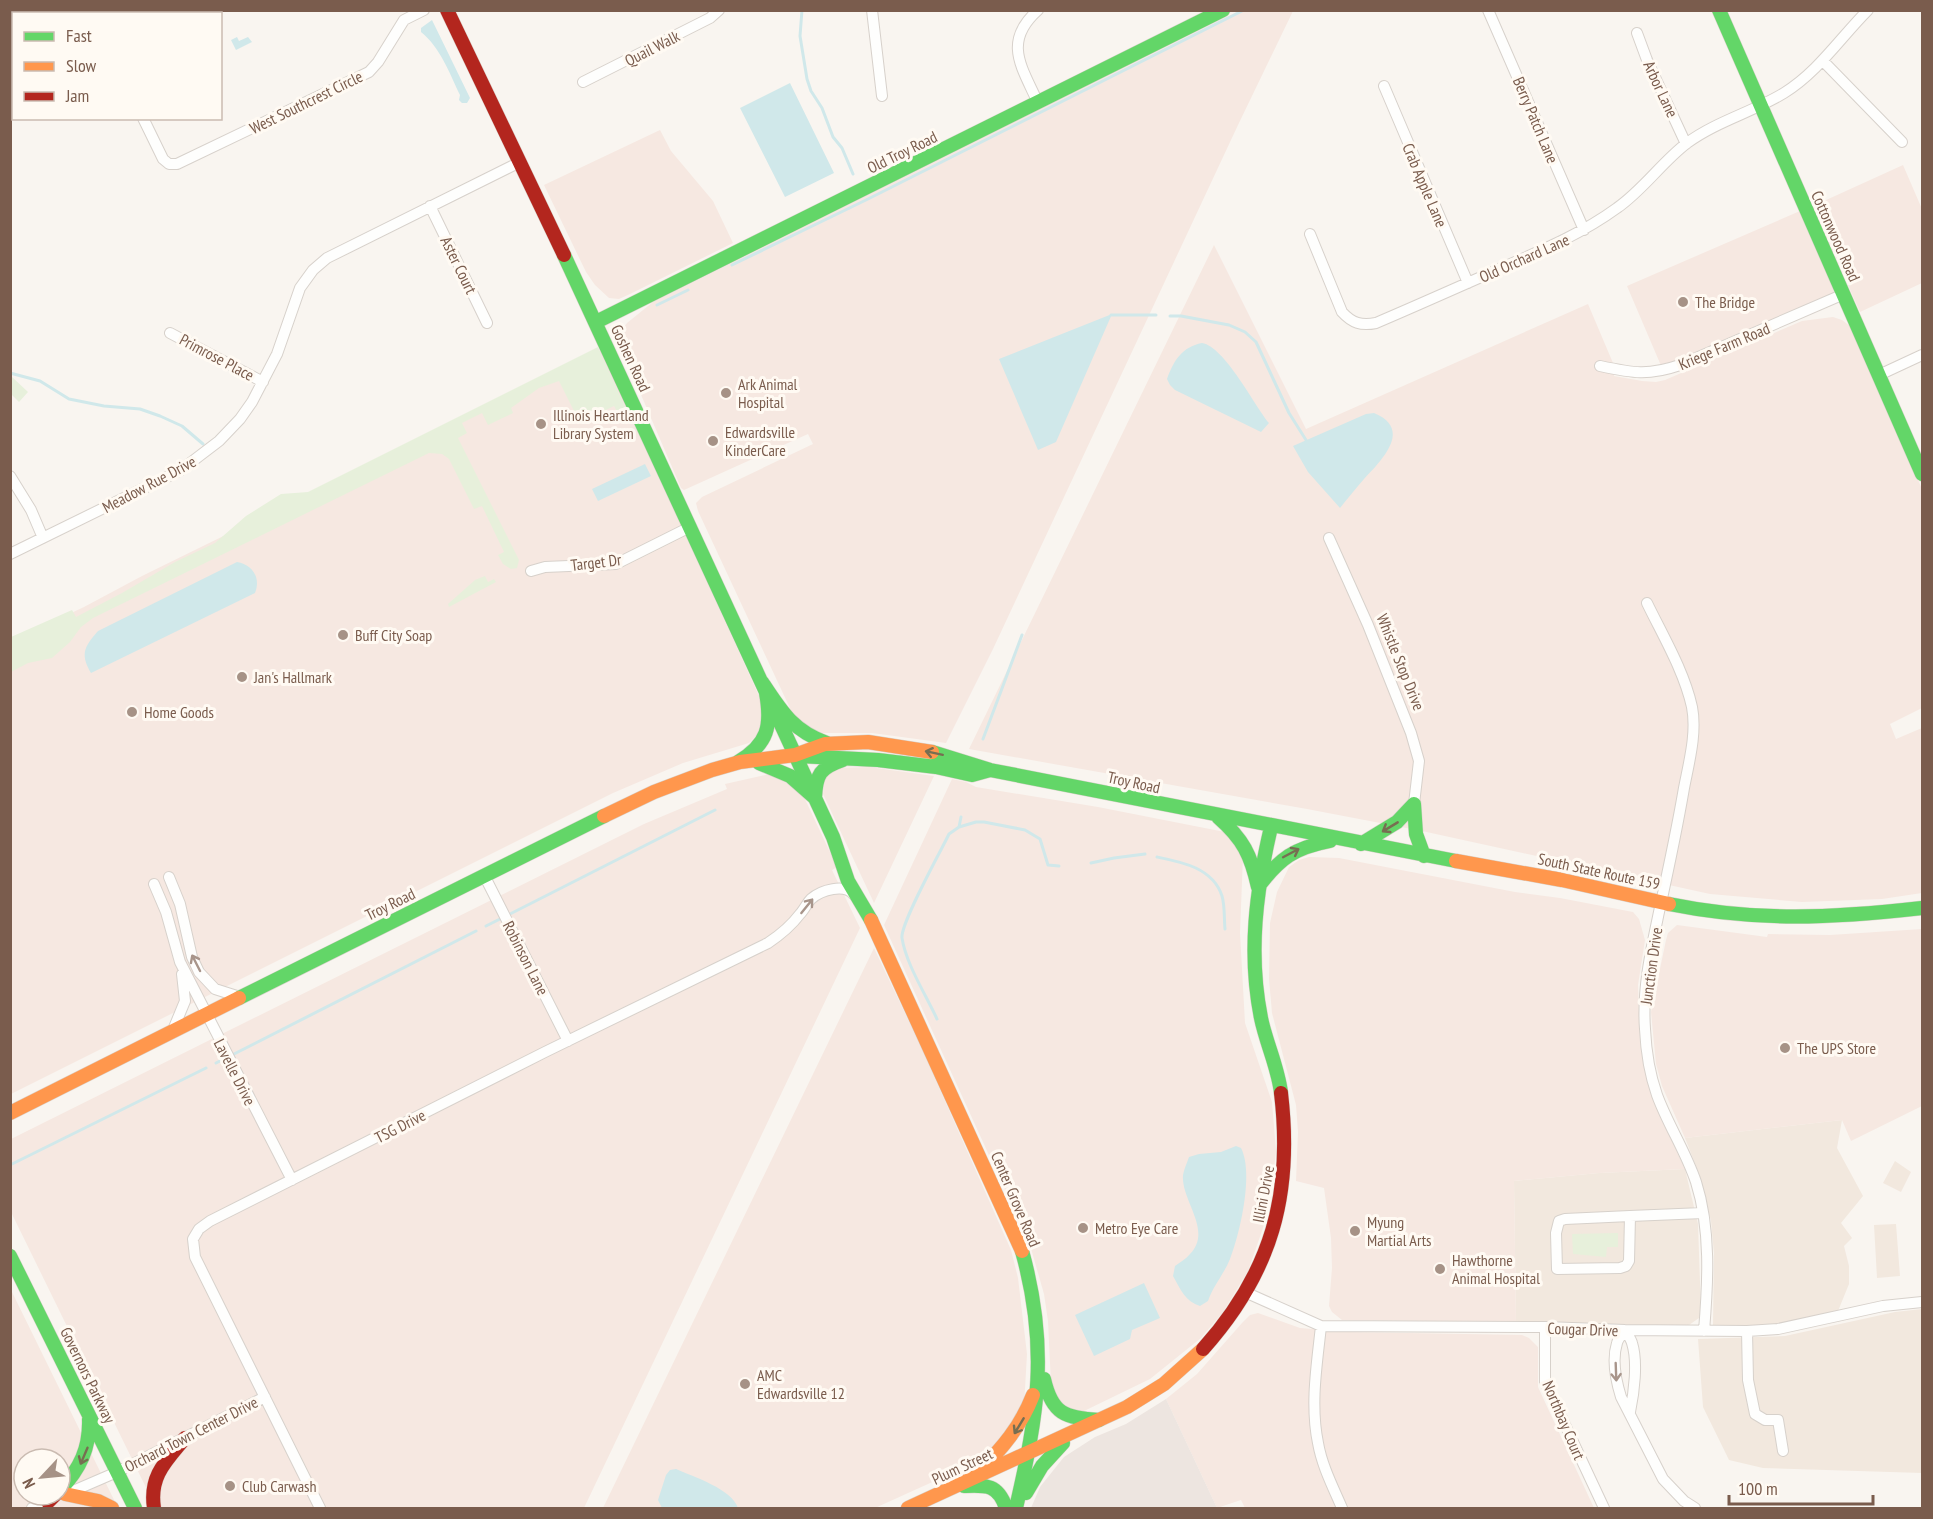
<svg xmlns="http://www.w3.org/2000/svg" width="1933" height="1519" font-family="'PT Sans Narrow',sans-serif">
  <rect width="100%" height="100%" fill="#f9f5f0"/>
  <path fill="#f2e8de" d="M 1842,1120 L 1837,1148 L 1863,1196 L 1841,1223 L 1852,1238 L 1844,1246 L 1849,1266 L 1849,1284 L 1838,1311 L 1801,1321 L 1763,1327 L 1713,1325 L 1714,1253 L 1711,1221 L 1699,1174 L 1685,1138 Z
    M 1895,1161 L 1911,1172 L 1901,1192 L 1883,1183 Z
    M 1685,1169 L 1698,1224 L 1701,1311 L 1699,1318 L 1689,1325 L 1680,1326 L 1516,1322 L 1514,1181 L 1599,1173 Z
    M 1896,1224 L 1900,1276 L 1877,1278 L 1874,1225 Z
    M 1922,1309 L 1922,1473 L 1763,1468 L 1729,1460 L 1703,1407 L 1698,1339 L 1785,1336 L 1895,1312 Z"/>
  <path fill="#f6e8e1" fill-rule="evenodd" d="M 1239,11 L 1293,11 L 1238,125 L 993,649 L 946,743 L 872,733 L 820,733 L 795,719 L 698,511 L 696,503 L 702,497 L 813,444 L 808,434 L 684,490 L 681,488 L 621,348 L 619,341 L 621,331 L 627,323 L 653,302 Z
    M 660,130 L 671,151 L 713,201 L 733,243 L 630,294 L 619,299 L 609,298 L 595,285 L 586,272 L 544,185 Z
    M 1903,165 L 1922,209 L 1922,283 L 1860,312 L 1813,206 Z
    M 1800,211 L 1833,286 L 1834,293 L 1830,296 L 1662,368 L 1627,286 Z
    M 1214,245 L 1306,429 L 1588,304 L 1613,363 L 1614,376 L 1642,381 L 1656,382 L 1665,380 L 1802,321 L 1833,317 L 1842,320 L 1850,326 L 1922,489 L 1922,708 L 1890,724 L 1896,739 L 1922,728 L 1922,893 L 1882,899 L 1802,902 L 1710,894 L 1422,831 L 1307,809 L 969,749 Z
    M 602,350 L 764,707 L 761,731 L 749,743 L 683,763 L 613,793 L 11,1094 L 11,641 L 84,607 L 142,576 Z
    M 869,767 L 934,776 L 874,903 L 823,794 L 825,777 L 835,768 Z
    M 774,773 L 804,797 L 837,867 L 832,870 L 860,928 L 584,1508 L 156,1508 L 11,1212 L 11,1139 L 644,824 L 727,789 L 725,784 Z
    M 952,779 L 966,782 L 976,787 L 1098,807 L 1230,833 L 1243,856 L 1240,933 L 1245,1023 L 1272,1102 L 1276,1151 L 1272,1187 L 1263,1228 L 1248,1271 L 1223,1312 L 1201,1338 L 1150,1379 L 1082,1412 L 1073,1414 L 1058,1402 L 1051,1384 L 1048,1321 L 1044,1294 L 1030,1245 L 884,925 Z
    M 1309,857 L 1339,858 L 1515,892 L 1560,898 L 1633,912 L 1639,919 L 1645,940 L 1638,985 L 1640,1042 L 1644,1066 L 1659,1114 L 1685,1169 L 1599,1173 L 1514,1181 L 1516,1322 L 1342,1320 L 1332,1312 L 1329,1306 L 1332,1268 L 1331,1238 L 1324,1188 L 1296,1181 L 1298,1132 L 1296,1105 L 1272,1013 L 1269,979 L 1270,923 L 1277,892 L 1289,867 L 1299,860 Z
    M 1677,925 L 1767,937 L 1768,934 L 1830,935 L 1922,929 L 1922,1106 L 1851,1141 L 1842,1120 L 1685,1138 L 1662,1086 L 1656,1064 L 1651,1012 L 1666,940 L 1668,933 Z
    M 874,948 L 922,1049 L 1011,1250 L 1018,1278 L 1027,1354 L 1024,1406 L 1019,1420 L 981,1460 L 875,1508 L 603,1508 Z
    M 11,1290 L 118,1508 L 11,1508 ZM 24,1459 L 60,1459 L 60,1495 L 24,1495 Z
    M 1258,1313 L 1300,1328 L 1350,1332 L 1522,1335 L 1529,1338 L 1538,1347 L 1538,1387 L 1594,1508 L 1245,1508 L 1241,1500 L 1217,1508 L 1166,1399 L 1197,1374 L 1242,1323 L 1250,1315 Z"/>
  <path fill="#ede5e0" d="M 1166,1399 L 1217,1508 L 1031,1508 L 1040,1487 L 1064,1457 L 1095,1437 L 1126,1424 Z"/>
  <path fill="#e7f0db" d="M 598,347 L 626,409 L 618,413 L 614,406 L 583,421 L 582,418 L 578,419 L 559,381 L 539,388 L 511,408 L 513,413 L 488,425 L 482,413 L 462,423 L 467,433 L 458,438 L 519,560 L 517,568 L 511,569 L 503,564 L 498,555 L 504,552 L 482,506 L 474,509 L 449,459 L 442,454 L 429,453 L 93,618 L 81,627 L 70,642 L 52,658 L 28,663 L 11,672 L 11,637 L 72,610 L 76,617 L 122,593 L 175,562 L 215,543 L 246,516 L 281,494 L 308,492 Z
    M 11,376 L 28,392 L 19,402 L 11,394 Z
    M 485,576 L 488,582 L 494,579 L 496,582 L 449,607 L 448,604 L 475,580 Z
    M 1618,1233 L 1618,1247 L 1607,1247 L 1606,1257 L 1573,1254 L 1572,1234 Z"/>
  <path fill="#d0e8ea" d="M 432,20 L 470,98 L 467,103 L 462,103 L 459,100 L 460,95 C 450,74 440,47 421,32 L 421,28 Z
    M 237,37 L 239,41 L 248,37 L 252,42 L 236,50 L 231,40 Z
    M 790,83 L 834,173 L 785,197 L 740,108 Z
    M 1112,314 L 1056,442 L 1038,450 L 999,359 Z
    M 1202,343 C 1225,347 1254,405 1269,423 L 1261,432 L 1175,390 L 1170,385 L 1167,379 C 1174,360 1182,347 1202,343 Z
    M 1374,413 C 1413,429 1382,460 1364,479 C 1356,488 1348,498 1340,508 L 1308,472 L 1293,446 L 1366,414 Z
    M 645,464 L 651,476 L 598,501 L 592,489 Z
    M 237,562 C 253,565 261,578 255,593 L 91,673 C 80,654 84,647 98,631 Z
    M 1236,1146 L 1241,1148 C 1254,1173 1240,1233 1230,1259 C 1224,1274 1213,1286 1208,1301 L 1200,1306 C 1186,1302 1180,1289 1173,1276 L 1175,1266 C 1180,1262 1186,1259 1190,1254 C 1213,1230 1181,1201 1183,1175 C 1184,1169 1187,1163 1189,1157 L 1199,1154 L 1221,1152 Z
    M 1144,1283 L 1160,1318 L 1132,1330 L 1130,1339 L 1094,1356 L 1075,1315 Z
    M 676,1469 C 694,1477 732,1489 738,1508 L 662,1508 L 658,1500 L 666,1475 L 670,1470 Z"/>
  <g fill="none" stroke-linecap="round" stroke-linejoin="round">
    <path stroke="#d0e8ea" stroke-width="3" d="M 802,10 L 800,36 L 807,79 L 811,91 L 822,108 L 833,137 L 842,148 L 853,174
      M 732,265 L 868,199 L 1244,10
      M 657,305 L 688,290
      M 1111,315 L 1156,315
      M 1170,316 L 1181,316 L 1229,325 L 1245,332 L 1256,342 L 1289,413 L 1306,440
      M 10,373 L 40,381 L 69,399 L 104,406 L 140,409 L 160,416 L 182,426 L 203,444
      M 983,739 L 1022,635
      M 959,827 L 976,822 L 984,822 L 1025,830 L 1040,839 L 1048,865 L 1059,866
      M 1157,857 C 1182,862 1213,868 1222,896 C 1225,906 1224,919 1225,929
      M 1091,863 L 1114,858 L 1145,854
      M 510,914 L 715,810
      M 486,926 L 500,919
      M 937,1019 C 926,995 906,964 902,938 C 900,924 941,851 949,834 L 959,827 L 961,817
      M 234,1054 L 476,931
      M 216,1063 L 222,1060
      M 10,1165 L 206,1068"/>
    <g stroke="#d7d1cb" stroke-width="12">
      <path id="street" d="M 872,10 L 882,96
        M 1488,10 L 1584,230
        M 155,14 L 162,10
        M 1637,33 L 1647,60 L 1686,144
        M 1823,61 L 1902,142
        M 583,82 L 710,18 L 719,10
        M 1384,86 L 1468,283
        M 1038,103 C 1022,67 1002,42 1038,10
        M 143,118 L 163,159 L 169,164 L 177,164 L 369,72 L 378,62 L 404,20 L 424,10
        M 430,206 L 487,323
        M 1310,234 L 1342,312 C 1352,323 1361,326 1376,323 C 1416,306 1456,288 1497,270 C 1538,252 1580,235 1617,208 C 1643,190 1662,162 1687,143 C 1717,121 1753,112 1784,93 C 1818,72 1840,38 1868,10
        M 170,333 L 263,382
        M 1600,366 C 1633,373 1648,376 1680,365 L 1844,294
        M 1879,375 L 1922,355
        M 10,476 L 31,510 L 43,538
        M 1329,538 L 1368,625 L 1411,733 L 1419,761 L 1414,804
        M 10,554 L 181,470 L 219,441 L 240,419 L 252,402 L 277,354 L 300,288 L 313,270 L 327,258 L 520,162
        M 531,571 L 545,567 L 616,564 L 690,527
        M 1647,603 C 1663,636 1684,671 1692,707 C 1697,733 1689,762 1684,788 C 1677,829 1668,871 1659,912 C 1651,950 1642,989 1645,1029 C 1646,1051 1650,1075 1657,1095 C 1668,1125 1686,1152 1696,1182 C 1711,1229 1708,1283 1704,1331
        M 484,875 L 568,1041
        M 169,877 L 180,904 L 192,957 L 199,972 L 215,989 L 240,997
        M 154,884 L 166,912 L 180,962 L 292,1180
        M 173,1030 L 185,1001 L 182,974
        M 1630,1216 L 1629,1261 L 1626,1266 L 1620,1268 L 1557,1269 L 1556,1233 L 1559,1221 L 1565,1219 Z
        M 1630,1216 L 1703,1213
        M 1247,1293 L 1321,1326 L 1545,1327 L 1625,1330 L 1747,1331 L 1778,1329 L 1883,1306 L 1922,1302
        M 1321,1326 C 1317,1364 1310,1404 1318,1443 C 1322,1466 1333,1487 1342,1508
        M 1545,1327 L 1545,1382 L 1604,1508
        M 1747,1331 L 1748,1380 L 1755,1414 L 1765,1420 L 1778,1420 L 1783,1451
        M 1630,1412 C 1634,1393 1638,1362 1632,1343 C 1631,1339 1627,1334 1625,1330 C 1622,1334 1618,1339 1617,1343 C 1612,1359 1616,1381 1621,1397 L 1663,1479 L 1684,1501 L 1695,1508
        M 66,1494 L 117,1472 L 265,1397
        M 32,1508 L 51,1500
        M 320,1508 L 195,1257 L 193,1239 L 199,1229 L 210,1221 L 545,1052 L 768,943 C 780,935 791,926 800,914 C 804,910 807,903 811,899 C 821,890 845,883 854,895"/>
    </g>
    <g stroke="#d9d2cb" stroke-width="15">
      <path id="fast" d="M 1719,10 L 1922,474
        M 564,255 L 833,837 L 848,881 L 871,920
        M 596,322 L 1223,10
        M 762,682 C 781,711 793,731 827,743
        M 932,752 L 990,770 L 1456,861
        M 798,756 L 878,760 L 936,767 L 972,775 L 990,770
        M 738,762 C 768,744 772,726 766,693
        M 759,763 L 790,776 L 815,798
        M 815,798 C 816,774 820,768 843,760
        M 1414,804 L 1416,834 L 1424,856
        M 1218,817 C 1243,839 1251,855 1258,887
        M 1271,827 C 1256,891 1248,953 1261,1018 C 1266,1043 1278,1067 1281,1093
        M 1361,844 L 1397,822 L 1414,804
        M 1258,887 C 1280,858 1294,848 1330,841
        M 1669,904 C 1757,922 1833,918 1922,908
        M 239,998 L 604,816
        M 10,1256 L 135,1508
        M 1044,1379 C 1052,1414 1065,1418 1099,1420
        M 964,1486 C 986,1485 998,1484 1006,1508
        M 60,1490 C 80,1469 90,1448 89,1419
        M 1026,1493 L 1042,1466 L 1063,1443
        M 1016,1508 C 1038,1413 1049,1348 1022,1251"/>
    </g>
    <g stroke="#d9d2cb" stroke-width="15">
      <path id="slow" d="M 604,816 L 654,792 L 712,770 L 740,762 L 795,755 L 825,744 L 868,742 L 932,752
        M 1456,861 L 1562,880 L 1669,904
        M 871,920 L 1022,1251
        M 10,1113 L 239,998
        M 978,1472 C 1002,1449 1021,1426 1033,1395
        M 65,1494 L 98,1501 L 112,1508
        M 908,1508 L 1127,1407 L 1164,1384 L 1203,1349"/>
    </g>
    <g stroke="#d9d2cb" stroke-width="15">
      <path id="jam" d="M 447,10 L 564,255
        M 1203,1349 C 1272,1272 1293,1194 1281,1093
        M 48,1502 L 55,1495
        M 154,1508 C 149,1476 166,1461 185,1438"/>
    </g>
    <use href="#street" stroke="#fefefd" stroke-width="10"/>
    <use href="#fast" stroke="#63d668" stroke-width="14"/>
    <use href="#slow" stroke="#ff974d" stroke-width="14"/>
    <use href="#jam" stroke="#b3261e" stroke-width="14"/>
  </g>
  <defs><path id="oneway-shaft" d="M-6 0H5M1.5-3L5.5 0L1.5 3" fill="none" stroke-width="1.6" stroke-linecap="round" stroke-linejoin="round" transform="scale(1.5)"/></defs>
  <g stroke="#776e51">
    <use href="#oneway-shaft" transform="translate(934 753) rotate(-168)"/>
    <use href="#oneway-shaft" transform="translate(1390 827) rotate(149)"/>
    <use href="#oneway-shaft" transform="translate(1291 853) rotate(-28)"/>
    <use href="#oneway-shaft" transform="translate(1019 1426) rotate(121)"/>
    <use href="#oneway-shaft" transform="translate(84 1456) rotate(113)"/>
  </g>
  <g stroke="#a8958b">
    <use href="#oneway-shaft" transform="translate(807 906) rotate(-51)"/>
    <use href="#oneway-shaft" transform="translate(196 963) rotate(-117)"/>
    <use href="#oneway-shaft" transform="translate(1616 1372) rotate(88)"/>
  </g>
  <g fill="#a69286" stroke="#fffaf3" stroke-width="2">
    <circle cx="1683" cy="302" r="6"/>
    <circle cx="726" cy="393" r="6"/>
    <circle cx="541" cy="424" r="6"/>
    <circle cx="713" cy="441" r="6"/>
    <circle cx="343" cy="635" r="6"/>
    <circle cx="242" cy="677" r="6"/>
    <circle cx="132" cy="712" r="6"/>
    <circle cx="1785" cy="1048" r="6"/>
    <circle cx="1083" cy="1228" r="6"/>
    <circle cx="1355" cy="1231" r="6"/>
    <circle cx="1440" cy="1269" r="6"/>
    <circle cx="745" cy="1384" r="6"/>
    <circle cx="230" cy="1486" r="6"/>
  </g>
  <g text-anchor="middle" stroke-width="6" stroke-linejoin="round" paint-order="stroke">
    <g font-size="16" fill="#7a5c4d" stroke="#fffaf3">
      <text transform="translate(652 48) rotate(-27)" y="6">Quail Walk</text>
      <text transform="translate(1661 89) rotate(65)" y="6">Arbor Lane</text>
      <text transform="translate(306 102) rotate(-26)" y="6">West Southcrest Circle</text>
      <text transform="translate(1536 120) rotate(67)" y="6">Berry Patch Lane</text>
      <text transform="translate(902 152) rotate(-26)" y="6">Old Troy Road</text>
      <text transform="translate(1425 185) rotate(67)" y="6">Crab Apple Lane</text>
      <text transform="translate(1836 236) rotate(66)" y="6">Cottonwood Road</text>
      <text transform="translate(1524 258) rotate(-24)" y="6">Old Orchard Lane</text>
      <text transform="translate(459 265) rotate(64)" y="6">Aster Court</text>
      <text transform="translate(1724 346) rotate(-23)" y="6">Kriege Farm Road</text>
      <text transform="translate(217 357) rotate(28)" y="6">Primrose Place</text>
      <text transform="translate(631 358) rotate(65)" y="6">Goshen Road</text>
      <text transform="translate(149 484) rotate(-28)" y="6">Meadow Rue Drive</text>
      <text transform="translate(596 562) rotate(-7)" y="6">Target Dr</text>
      <text transform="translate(1401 662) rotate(68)" y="6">Whistle Stop Drive</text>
      <text transform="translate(1134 782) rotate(12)" y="6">Troy Road</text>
      <text transform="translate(1599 871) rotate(12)" y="6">South State Route 159</text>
      <text transform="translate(390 904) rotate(-26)" y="6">Troy Road</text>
      <text transform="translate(526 958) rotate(63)" y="6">Robinson Lane</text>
      <text transform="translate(1651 966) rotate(-82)" y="6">Junction Drive</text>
      <text transform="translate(235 1072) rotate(63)" y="6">Lavelle Drive</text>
      <text transform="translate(400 1126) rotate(-27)" y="6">TSG Drive</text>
      <text transform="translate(1263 1194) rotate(-79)" y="6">Illini Drive</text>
      <text transform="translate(1016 1199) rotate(67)" y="6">Center Grove Road</text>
      <text transform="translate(1583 1329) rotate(2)" y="6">Cougar Drive</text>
      <text transform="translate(88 1375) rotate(64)" y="6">Governors Parkway</text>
      <text transform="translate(1564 1420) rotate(67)" y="6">Northbay Court</text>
      <text transform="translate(191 1434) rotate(-27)" y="6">Orchard Town Center Drive</text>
      <text transform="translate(962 1466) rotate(-25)" y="6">Plum Street</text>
    </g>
    <g font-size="16" fill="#7a5c4d" stroke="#fffaf3" text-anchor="start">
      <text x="1695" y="308">The Bridge</text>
      <text x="738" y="390">Ark Animal<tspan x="738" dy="18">Hospital</tspan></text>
      <text x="553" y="421">Illinois Heartland<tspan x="553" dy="18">Library System</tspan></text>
      <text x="725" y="438">Edwardsville<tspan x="725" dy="18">KinderCare</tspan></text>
      <text x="355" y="641">Buff City Soap</text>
      <text x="254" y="683">Jan's Hallmark</text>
      <text x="144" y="718">Home Goods</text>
      <text x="1797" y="1054">The UPS Store</text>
      <text x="1367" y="1228">Myung<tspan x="1367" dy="18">Martial Arts</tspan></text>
      <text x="1095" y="1234">Metro Eye Care</text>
      <text x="1452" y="1266">Hawthorne<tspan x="1452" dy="18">Animal Hospital</tspan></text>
      <text x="757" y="1381">AMC<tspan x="757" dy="18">Edwardsville 12</tspan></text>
      <text x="242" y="1492">Club Carwash</text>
    </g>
  </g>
  <rect width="1933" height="1519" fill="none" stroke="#7a5c4d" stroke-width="24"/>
  <rect x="12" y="12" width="210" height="108" fill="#fffaf3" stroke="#cabbb1" stroke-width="1.5"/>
  <rect x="24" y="32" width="30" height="9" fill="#63d668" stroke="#cabbb1" stroke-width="1.5"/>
  <text x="66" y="42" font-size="18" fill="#7a5c4d">Fast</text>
  <rect x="24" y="62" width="30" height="9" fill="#ff974d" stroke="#cabbb1" stroke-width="1.5"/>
  <text x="66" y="72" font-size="18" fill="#7a5c4d">Slow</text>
  <rect x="24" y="92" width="30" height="9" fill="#b3261e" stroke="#cabbb1" stroke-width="1.5"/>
  <text x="66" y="102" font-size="18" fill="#7a5c4d">Jam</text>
  <g transform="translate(42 1477) rotate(244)"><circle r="28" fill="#fffaf3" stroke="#cabbb1" stroke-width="1.5"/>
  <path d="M0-4.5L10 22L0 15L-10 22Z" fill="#a69286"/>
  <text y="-9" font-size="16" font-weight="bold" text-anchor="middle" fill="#7a5c4d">N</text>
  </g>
  <path d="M1729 1495v9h144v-9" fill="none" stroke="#7a5c4d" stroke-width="3"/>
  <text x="1738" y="1495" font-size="18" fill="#7a5c4d" stroke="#fffaf3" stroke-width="4.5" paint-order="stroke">100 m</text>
</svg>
